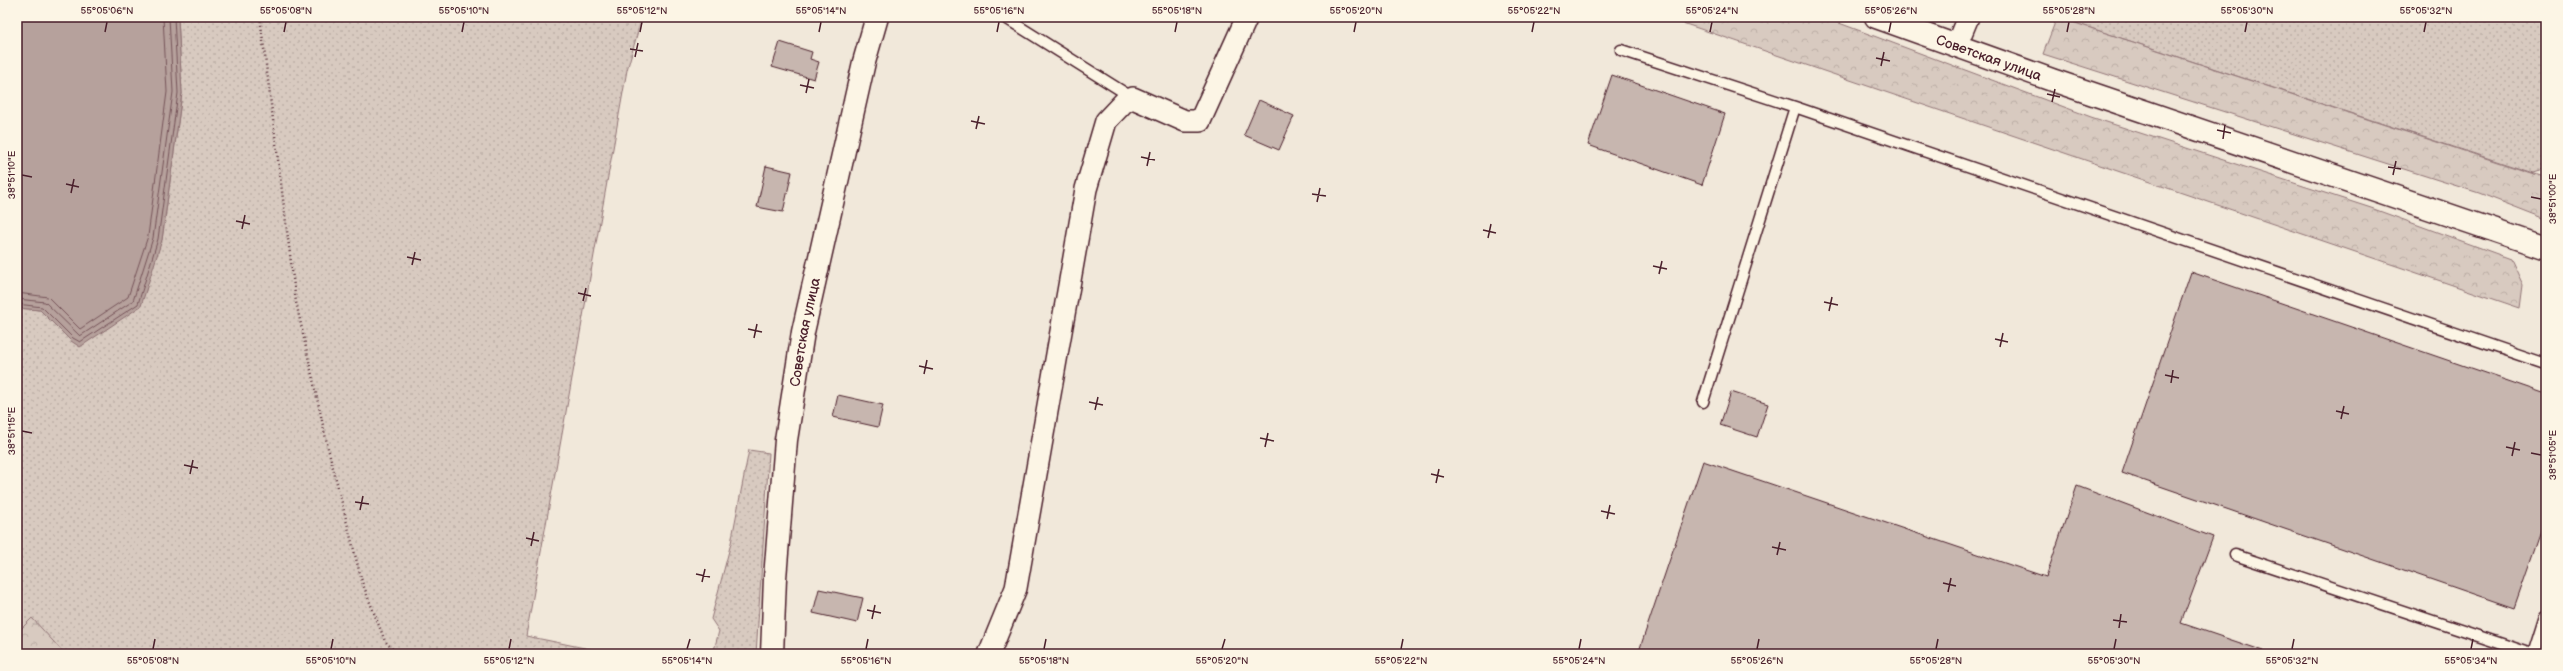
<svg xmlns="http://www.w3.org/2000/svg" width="2563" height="671" font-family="'Balsamiq Sans',sans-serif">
  <defs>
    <pattern id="grass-dots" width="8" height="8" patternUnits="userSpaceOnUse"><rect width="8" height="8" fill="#d8cac0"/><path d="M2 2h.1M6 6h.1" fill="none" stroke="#bbada5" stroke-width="1.8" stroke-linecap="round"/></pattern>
    <pattern id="forest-crowns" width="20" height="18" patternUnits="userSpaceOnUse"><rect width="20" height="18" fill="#d8cac0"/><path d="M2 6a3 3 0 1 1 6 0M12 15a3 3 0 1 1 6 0" fill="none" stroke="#bbada5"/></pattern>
  </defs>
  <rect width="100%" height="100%" fill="#f1e8da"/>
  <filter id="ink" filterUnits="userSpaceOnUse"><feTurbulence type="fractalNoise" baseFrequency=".025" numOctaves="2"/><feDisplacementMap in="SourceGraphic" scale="8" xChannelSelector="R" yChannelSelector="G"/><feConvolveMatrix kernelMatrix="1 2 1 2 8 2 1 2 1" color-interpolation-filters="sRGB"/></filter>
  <g filter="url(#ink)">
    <path fill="url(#grass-dots)" stroke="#917476" d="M 178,17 L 642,17 L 627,70 L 526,636 L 614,654 L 63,654 L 32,618 L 17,633 L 17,308 L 40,310 L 71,341 L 162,240 L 182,93 Z
      M 2057,17 L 2546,17 L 2546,169 L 2533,173 Z
      M 749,450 L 769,453 L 756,654 L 713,654 L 719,631 L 711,619 L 731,543 Z"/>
    <path fill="url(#forest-crowns)" stroke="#917476" d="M 1665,17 L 1823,17 L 2091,117 L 2371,208 L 2511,259 L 2523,285 L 2520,308 Z
      M 2057,17 L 2546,178 L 2546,219 L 2479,193 L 2043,54 Z
      M 32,618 L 63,652 L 63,654 L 17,654 L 17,633 Z"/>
    <path fill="#b6a19c" stroke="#8b6d6f" d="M 17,17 L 178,17 L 182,93 L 162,240 L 141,306 L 80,347 L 71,341 L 40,310 L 17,308 Z"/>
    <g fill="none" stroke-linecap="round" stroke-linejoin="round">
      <path stroke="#755358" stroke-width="1" d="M 17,293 L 48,297 L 80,329 L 128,297 L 148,236 L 167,92 L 163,17
        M 17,299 L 45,302 L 80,336 L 133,301 L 153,238 L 173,92 L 169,17
        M 17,304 L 42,307 L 73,338 L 80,342 L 138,304 L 158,239 L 178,93 L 174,17"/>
    </g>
    <path fill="#c7b6af" stroke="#4a1f2b" d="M 780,42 L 812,52 L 810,59 L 819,62 L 814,79 L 772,67 Z
      M 1612,75 L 1725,114 L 1702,185 L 1588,145 Z
      M 1259,100 L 1294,116 L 1279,150 L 1244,135 Z
      M 766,166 L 792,172 L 783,212 L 757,207 Z
      M 2191,272 L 2546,394 L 2546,516 L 2514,608 L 2122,473 Z
      M 1731,392 L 1768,404 L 1757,437 L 1720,425 Z
      M 838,395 L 883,405 L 878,427 L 833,417 Z
      M 1703,461 L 2046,577 L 2077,486 L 2213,537 L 2181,623 L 2264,651 L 2263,654 L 1638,654 Z
      M 819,589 L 863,598 L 857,623 L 813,613 Z"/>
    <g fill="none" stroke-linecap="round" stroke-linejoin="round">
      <g stroke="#4a1f2b" stroke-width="13">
        <path id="service" d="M 1004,17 L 1133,98
          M 1621,50 L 1795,107 L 2546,364
          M 1703,402 L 1795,107
          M 2235,555 L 2532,654
          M 2534,654 L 2546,616"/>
      </g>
      <g stroke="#4a1f2b" stroke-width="24">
        <path id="minor" d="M 1956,46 L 1968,17
          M 989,654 L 1016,588 L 1086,189 L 1106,121 L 1124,102 L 1133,98 L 1185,121 L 1200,121 L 1247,17"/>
      </g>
      <g stroke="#4a1f2b" stroke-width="25">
        <g id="tertiary">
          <path id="s1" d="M 1876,17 L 2052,80 L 2546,248"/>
          <path id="s2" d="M 772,654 L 775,578 L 786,440 L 803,332 L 864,62 L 877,17"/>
        </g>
      </g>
      <path stroke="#4a1f2b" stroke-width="2.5" stroke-dasharray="1 3" stroke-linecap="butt" d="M 260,17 L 296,302 L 328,448 L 362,582 L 385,641 L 397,654"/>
      <use href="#service" stroke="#fcf5e5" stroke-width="10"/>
      <use href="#minor" stroke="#fcf5e5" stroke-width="21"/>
      <use href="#tertiary" stroke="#fcf5e5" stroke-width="22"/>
    </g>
  </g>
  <path fill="none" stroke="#4a1f2b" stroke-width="1.5" d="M 105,32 L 107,22M 284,32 L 286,22M 462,32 L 464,22M 640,32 L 642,22M 819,32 L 821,22M 997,32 L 999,22M 1175,32 L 1177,22M 1354,32 L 1356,22M 1532,32 L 1534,22M 1710,32 L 1712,22M 1889,32 L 1891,22M 2067,32 L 2069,22M 2245,32 L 2247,22M 2424,32 L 2426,22M 630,49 L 643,51M 635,57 L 638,43M 1876,58 L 1890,61M 1881,66 L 1884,52M 800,85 L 814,88M 806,93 L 809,79M 2047,94 L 2060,97M 2052,102 L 2055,89M 971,121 L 985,124M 976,129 L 979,116M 2217,130 L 2231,133M 2223,139 L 2225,125M 1141,157 L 1155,160M 1147,166 L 1150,152M 2388,167 L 2401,169M 22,175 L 32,177M 2393,175 L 2396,161M 66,184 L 79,187M 71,193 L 74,179M 1312,194 L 1326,196M 2531,197 L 2541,199M 1317,202 L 1320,188M 236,221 L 250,224M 242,229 L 245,215M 1483,230 L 1496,233M 1488,238 L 1491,224M 407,257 L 421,260M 412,265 L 415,252M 1653,266 L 1667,269M 1659,274 L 1662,261M 578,293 L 591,296M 583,301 L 586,288M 1824,302 L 1838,305M 1829,311 L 1832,297M 748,329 L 762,332M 754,338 L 757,324M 1995,339 L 2008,342M 2000,347 L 2003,333M 919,366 L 933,369M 924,374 L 927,360M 2165,375 L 2179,378M 2171,383 L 2173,370M 1089,402 L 1103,405M 1095,410 L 1098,397M 2336,411 L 2349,414M 2341,419 L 2344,406M 22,431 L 32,433M 1260,438 L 1274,441M 1265,447 L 1268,433M 2506,447 L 2520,450M 2531,453 L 2541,455M 2512,456 L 2515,442M 184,465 L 198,468M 190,474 L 193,460M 1431,474 L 1444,477M 1436,483 L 1439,469M 355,502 L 369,504M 360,510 L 363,496M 1601,511 L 1615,514M 1607,519 L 1610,505M 526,538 L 539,541M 531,546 L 534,532M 1772,547 L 1786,550M 1777,555 L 1780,542M 696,574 L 710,577M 702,582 L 705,569M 1943,583 L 1956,586M 1948,592 L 1951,578M 867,610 L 881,613M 872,619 L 875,605M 2113,620 L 2127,622M 2119,628 L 2121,614M 153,649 L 155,639M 331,649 L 333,639M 509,649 L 511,639M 687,649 L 690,639M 866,649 L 868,639M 1044,649 L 1046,639M 1222,649 L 1225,639M 1401,649 L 1403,639M 1579,649 L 1581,639M 1757,649 L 1759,639M 1936,649 L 1938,639M 2114,649 L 2116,639M 2292,649 L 2294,639M 2471,649 L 2473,639"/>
  <g text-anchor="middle" stroke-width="3" stroke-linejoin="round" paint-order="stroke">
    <g font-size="14" fill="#4a1f2b" stroke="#fcf5e5">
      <text dy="5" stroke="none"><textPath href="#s1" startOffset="120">Советская улица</textPath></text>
      <text dy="5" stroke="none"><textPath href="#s2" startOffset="324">Советская улица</textPath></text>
    </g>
  </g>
  <rect width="2563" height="671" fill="none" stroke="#fcf5e5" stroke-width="44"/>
  <rect x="22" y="22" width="2519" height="627" fill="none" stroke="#4a1f2b" stroke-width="1.5"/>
  <g font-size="10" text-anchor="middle" fill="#4a1f2b">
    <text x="107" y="14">55°05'06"N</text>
    <text x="286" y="14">55°05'08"N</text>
    <text x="464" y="14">55°05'10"N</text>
    <text x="642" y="14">55°05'12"N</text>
    <text x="821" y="14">55°05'14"N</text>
    <text x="999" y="14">55°05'16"N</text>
    <text x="1177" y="14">55°05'18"N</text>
    <text x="1356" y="14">55°05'20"N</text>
    <text x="1534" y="14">55°05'22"N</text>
    <text x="1712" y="14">55°05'24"N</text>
    <text x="1891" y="14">55°05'26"N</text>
    <text x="2069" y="14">55°05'28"N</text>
    <text x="2247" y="14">55°05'30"N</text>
    <text x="2426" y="14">55°05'32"N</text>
    <text transform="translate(11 175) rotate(-90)" y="4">38°51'10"E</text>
    <text transform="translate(2552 199) rotate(-90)" y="4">38°51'00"E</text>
    <text transform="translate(11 431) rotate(-90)" y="4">38°51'15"E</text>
    <text transform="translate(2552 455) rotate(-90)" y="4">38°51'05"E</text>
    <text x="153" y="664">55°05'08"N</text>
    <text x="331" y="664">55°05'10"N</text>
    <text x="509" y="664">55°05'12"N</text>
    <text x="687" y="664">55°05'14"N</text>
    <text x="866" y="664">55°05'16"N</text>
    <text x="1044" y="664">55°05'18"N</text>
    <text x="1222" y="664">55°05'20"N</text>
    <text x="1401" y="664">55°05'22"N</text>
    <text x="1579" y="664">55°05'24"N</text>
    <text x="1757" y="664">55°05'26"N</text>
    <text x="1936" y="664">55°05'28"N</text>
    <text x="2114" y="664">55°05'30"N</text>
    <text x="2292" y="664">55°05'32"N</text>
    <text x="2471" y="664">55°05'34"N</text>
  </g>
</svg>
